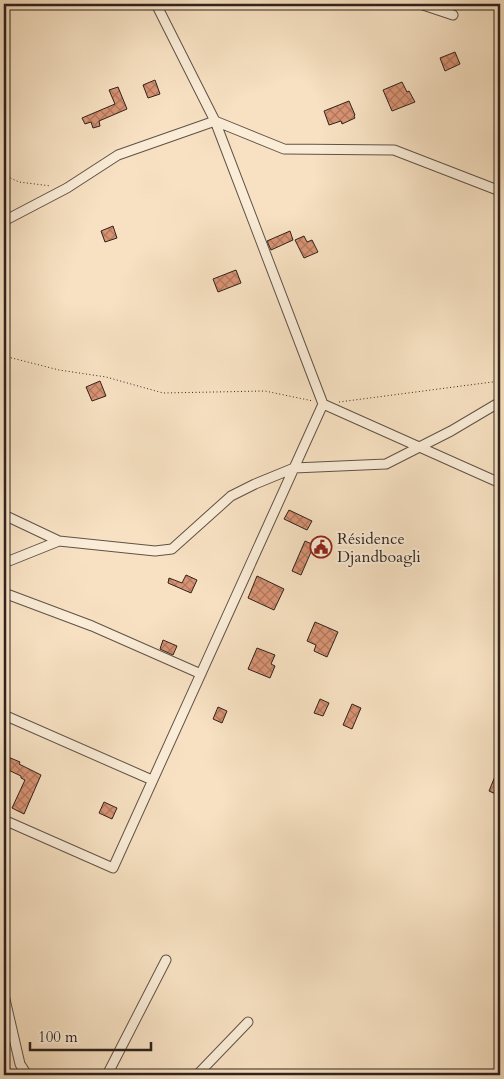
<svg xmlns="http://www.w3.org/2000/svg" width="504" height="1079" font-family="Cardo,serif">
  <defs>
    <pattern id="building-cross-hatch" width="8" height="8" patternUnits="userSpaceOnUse" patternTransform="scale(1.25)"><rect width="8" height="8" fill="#d89373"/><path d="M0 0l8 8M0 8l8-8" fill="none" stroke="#b0785e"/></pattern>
  </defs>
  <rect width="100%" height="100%" fill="#f7e1c2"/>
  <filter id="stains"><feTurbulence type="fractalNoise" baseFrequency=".004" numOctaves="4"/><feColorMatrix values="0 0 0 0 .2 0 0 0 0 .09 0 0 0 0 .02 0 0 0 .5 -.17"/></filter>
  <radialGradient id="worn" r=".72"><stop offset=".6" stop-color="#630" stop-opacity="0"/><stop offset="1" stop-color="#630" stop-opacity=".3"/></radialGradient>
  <path fill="url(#building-cross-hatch)" stroke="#2f221e" d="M 455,52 L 460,64 L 445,71 L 440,58 Z
    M 155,80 L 160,94 L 148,98 L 143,85 Z
    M 402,82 L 407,92 L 409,91 L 415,102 L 392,111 L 383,90 Z
    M 118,87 L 127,109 L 99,121 L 100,126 L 93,128 L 91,122 L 85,124 L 82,118 L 115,104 L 109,90 Z
    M 349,101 L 355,115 L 354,116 L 355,118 L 342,124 L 341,121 L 329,125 L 324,111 Z
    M 113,226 L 117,238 L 105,242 L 101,231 Z
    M 290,231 L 293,240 L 271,250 L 267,241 Z
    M 304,236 L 307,242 L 312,240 L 318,252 L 304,258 L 295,240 Z
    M 236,270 L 241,283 L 218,292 L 213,279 Z
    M 100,381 L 106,396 L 92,401 L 86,387 Z
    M 289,510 L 312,521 L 307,530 L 284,519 Z
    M 305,541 L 314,545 L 301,575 L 292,571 Z
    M 186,575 L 197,580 L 191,593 L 168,583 L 169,578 L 182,583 Z
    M 257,576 L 284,589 L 274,610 L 248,598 Z
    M 315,622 L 338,632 L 327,657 L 314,651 L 316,645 L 307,641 Z
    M 163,640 L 177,646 L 173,655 L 160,649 Z
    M 257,648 L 275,655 L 271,664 L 275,666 L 270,678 L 248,669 Z
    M 320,699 L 329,703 L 323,716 L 314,713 Z
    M 352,704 L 361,708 L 352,729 L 343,725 Z
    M 218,707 L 227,711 L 222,723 L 213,719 Z
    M 8,757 L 20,762 L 19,764 L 41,775 L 24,814 L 12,808 L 25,780 L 21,778 L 21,776 L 4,768 Z
    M 500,764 L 500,796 L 489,791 Z
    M 104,802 L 117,808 L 112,819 L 99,813 Z"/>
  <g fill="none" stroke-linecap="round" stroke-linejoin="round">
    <g stroke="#615247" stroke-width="11">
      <path id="minor" d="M 156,4 L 215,121 L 323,404 L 500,483
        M 420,4 L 453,15
        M 4,221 L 67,188 L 118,155 L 215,121 L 284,149 L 394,150 L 500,191
        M 4,515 L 59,541
        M 4,563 L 59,541 L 155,551 L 172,549 L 231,496 L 255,484 L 294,468 L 386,464 L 451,431 L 500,402
        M 4,593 L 92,626 L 201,674
        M 4,715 L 152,780
        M 4,820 L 113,868 L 323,404
        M 4,995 L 20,1064 L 27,1075
        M 107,1075 L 166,960
        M 197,1075 L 248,1022"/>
    </g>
    <path stroke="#2f221e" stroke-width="1" stroke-dasharray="1 2.5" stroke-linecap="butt" d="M 4,175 L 19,182 L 51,186
      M 4,356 L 59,370 L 106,377 L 163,393 L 265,391 L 313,401
      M 339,402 L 500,381"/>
    <use href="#minor" stroke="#faecd7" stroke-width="9"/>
  </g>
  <defs>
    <g id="civic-ring" transform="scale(1.125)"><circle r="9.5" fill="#faecd7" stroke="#8f2418" stroke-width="1.5"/><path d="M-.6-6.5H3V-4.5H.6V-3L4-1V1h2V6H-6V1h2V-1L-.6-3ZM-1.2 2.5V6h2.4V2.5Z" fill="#8f2418"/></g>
  </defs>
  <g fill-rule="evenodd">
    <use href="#civic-ring" x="321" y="547"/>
  </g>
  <g text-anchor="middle" stroke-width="4" stroke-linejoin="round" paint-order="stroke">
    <g font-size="16" fill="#2f221e" stroke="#faecd7" text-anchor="start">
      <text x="337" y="544">Résidence<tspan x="337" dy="18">Djandboagli</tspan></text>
    </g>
  </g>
  <rect width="504" height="1079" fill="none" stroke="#f7e1c2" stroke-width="20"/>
  <rect x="5" y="5" width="494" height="1069" fill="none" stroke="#2f221e" stroke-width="2.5"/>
  <rect x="10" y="10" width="484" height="1059" fill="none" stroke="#2f221e"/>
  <path d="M30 1042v8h121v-8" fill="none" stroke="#2f221e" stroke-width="2.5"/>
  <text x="38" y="1042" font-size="15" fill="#2f221e" stroke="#faecd7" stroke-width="4" paint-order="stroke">100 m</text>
  <rect width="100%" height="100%" filter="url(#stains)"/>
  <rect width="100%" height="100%" fill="url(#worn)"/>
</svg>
